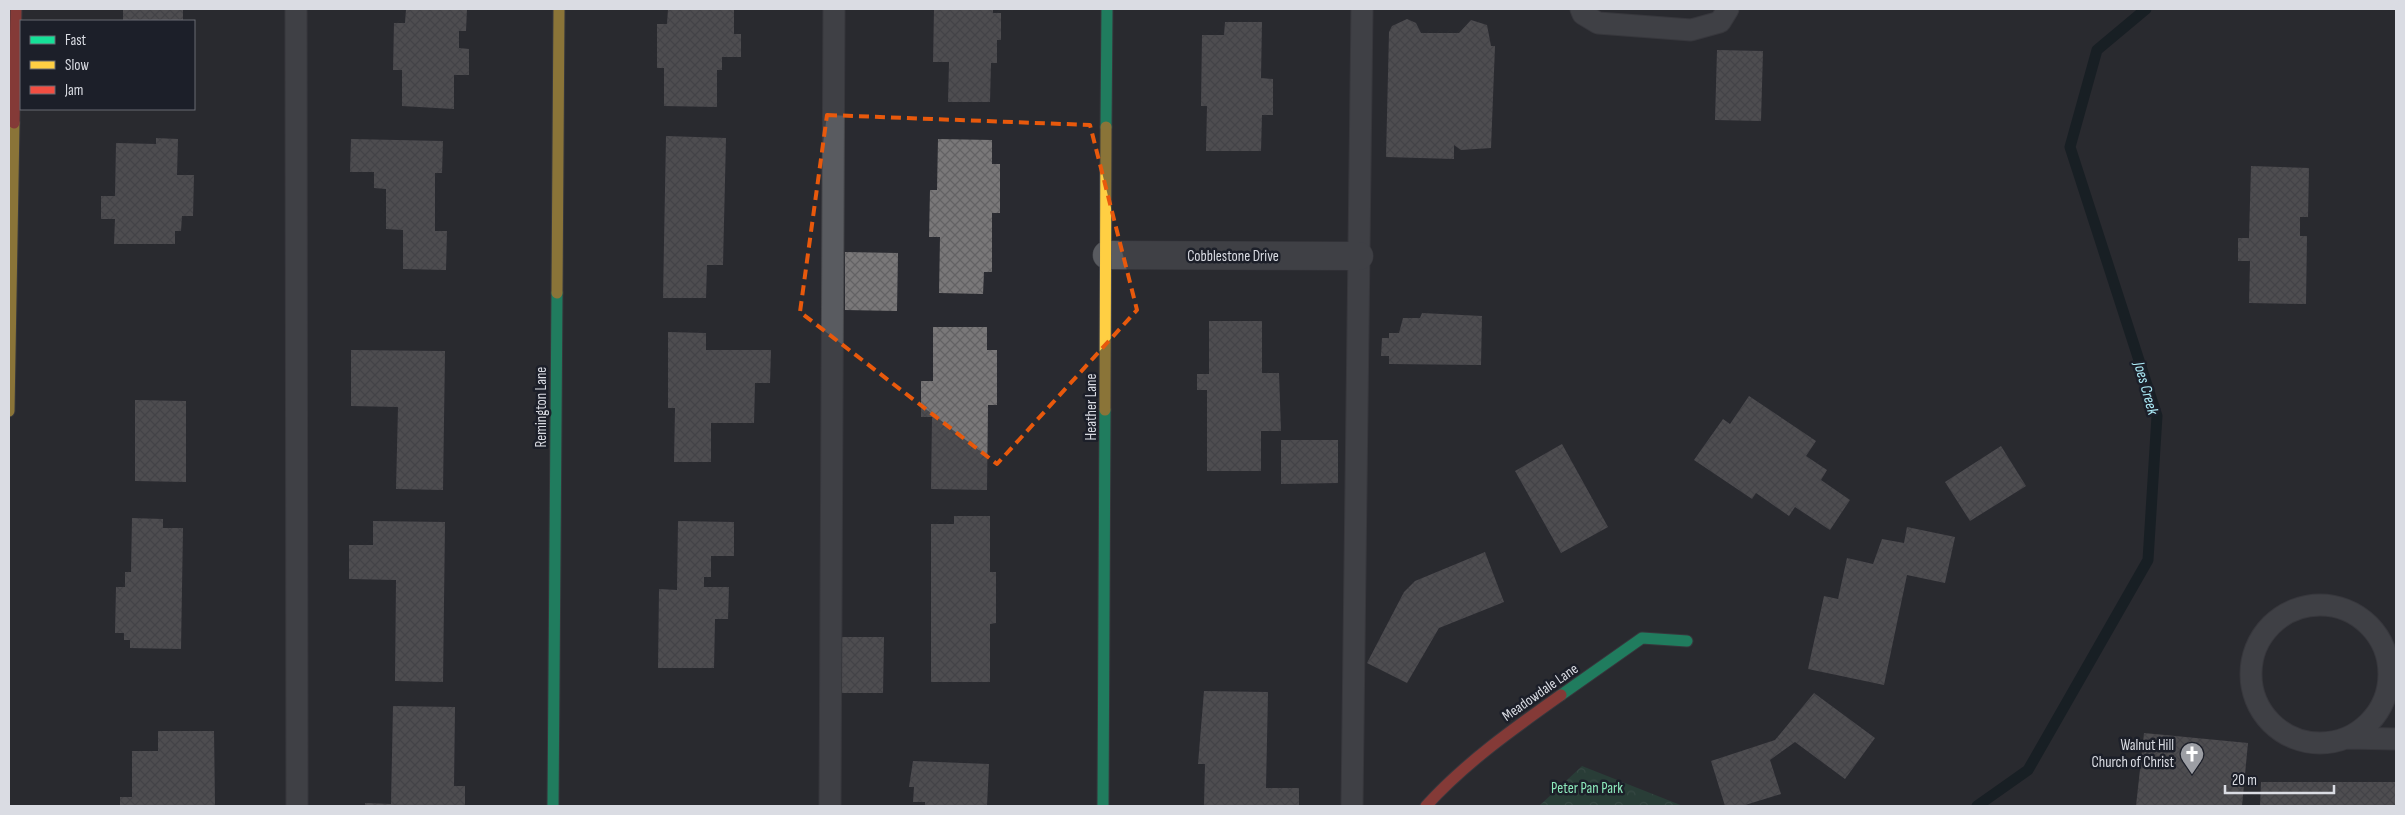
<svg xmlns="http://www.w3.org/2000/svg" width="2405" height="815" font-family="'Sofia Sans Condensed',sans-serif">
  <defs>
    <pattern id="park-crowns" width="20" height="18" patternUnits="userSpaceOnUse" patternTransform="scale(1.25)"><rect width="20" height="18" fill="#285541"/><path d="M2 6a3 3 0 1 1 6 0M12 15a3 3 0 1 1 6 0" fill="none" stroke="#476d5c"/></pattern>
    <pattern id="building-cross-hatch" width="8" height="8" patternUnits="userSpaceOnUse" patternTransform="scale(1.25)"><rect width="8" height="8" fill="#7a7879"/><path d="M0 0l8 8M0 8l8-8" fill="none" stroke="#636264"/></pattern>
  </defs>
  <rect width="100%" height="100%" fill="#292a30"/>
  <path fill="url(#park-crowns)" d="M 1582,766 L 1683,806 L 1539,806 Z"/>
  <g fill="none" stroke-linecap="round" stroke-linejoin="round">
    <path stroke="#041317" stroke-width="11" d="M 1977,806 L 2028,770 L 2148,560 L 2157,416 L 2070,147 L 2097,50 L 2146,9"/>
  </g>
  <path fill="url(#building-cross-hatch)" d="M 123,9 L 183,9 L 183,21 L 123,21 Z
    M 406,9 L 467,9 L 466,31 L 459,31 L 459,48 L 469,49 L 469,75 L 454,75 L 454,109 L 402,106 L 402,70 L 393,70 L 394,23 L 405,23 Z
    M 668,9 L 734,9 L 734,34 L 741,34 L 741,57 L 722,57 L 722,70 L 717,70 L 717,107 L 664,106 L 664,68 L 657,68 L 657,24 L 667,24 Z
    M 934,9 L 993,9 L 993,13 L 1001,13 L 1001,40 L 997,40 L 997,63 L 991,63 L 990,102 L 948,102 L 949,62 L 933,62 Z
    M 1407,19 L 1416,23 L 1421,33 L 1459,33 L 1471,20 L 1487,25 L 1491,46 L 1495,46 L 1491,148 L 1461,150 L 1454,145 L 1454,159 L 1386,157 L 1389,32 L 1392,26 Z
    M 1225,22 L 1262,22 L 1261,78 L 1273,79 L 1273,115 L 1262,115 L 1261,151 L 1206,151 L 1207,106 L 1201,106 L 1202,35 L 1224,35 Z
    M 1717,50 L 1763,51 L 1761,121 L 1715,120 Z
    M 666,136 L 726,138 L 723,265 L 707,265 L 706,298 L 663,298 Z
    M 156,138 L 178,139 L 177,175 L 194,175 L 193,216 L 182,216 L 181,231 L 175,231 L 175,244 L 114,244 L 115,219 L 101,219 L 101,196 L 115,196 L 116,143 L 156,144 Z
    M 351,139 L 443,141 L 442,173 L 435,173 L 435,231 L 447,231 L 446,270 L 403,269 L 403,230 L 386,229 L 386,189 L 374,188 L 374,172 L 350,172 Z
    M 938,139 L 992,140 L 992,164 L 1000,164 L 1000,213 L 992,213 L 992,272 L 984,272 L 983,294 L 939,293 L 940,237 L 929,237 L 930,190 L 937,190 Z
    M 2251,166 L 2309,168 L 2308,217 L 2300,217 L 2300,236 L 2307,236 L 2306,304 L 2249,303 L 2250,261 L 2238,261 L 2238,238 L 2249,238 Z
    M 845,252 L 898,253 L 897,311 L 845,310 Z
    M 1422,313 L 1482,316 L 1481,365 L 1389,364 L 1389,356 L 1381,356 L 1382,338 L 1389,338 L 1389,333 L 1399,333 L 1403,318 L 1420,318 Z
    M 1209,321 L 1262,321 L 1262,373 L 1279,373 L 1281,431 L 1261,431 L 1261,471 L 1207,471 L 1207,390 L 1197,390 L 1197,374 L 1209,374 Z
    M 933,327 L 987,327 L 987,350 L 997,350 L 997,405 L 988,405 L 987,490 L 931,489 L 932,417 L 921,417 L 921,381 L 933,381 Z
    M 668,332 L 706,333 L 706,350 L 771,350 L 770,383 L 755,383 L 754,423 L 711,423 L 711,462 L 674,462 L 675,408 L 668,408 Z
    M 351,350 L 445,351 L 443,490 L 396,489 L 398,407 L 351,406 Z
    M 1749,396 L 1816,441 L 1806,456 L 1827,470 L 1821,480 L 1850,500 L 1830,530 L 1795,507 L 1789,516 L 1756,493 L 1752,499 L 1694,460 L 1723,419 L 1730,424 Z
    M 135,400 L 186,401 L 186,482 L 135,481 Z
    M 1281,440 L 1338,440 L 1338,483 L 1281,484 Z
    M 1562,444 L 1608,527 L 1561,553 L 1515,471 Z
    M 2001,446 L 2026,486 L 1970,521 L 1945,482 Z
    M 954,516 L 990,516 L 990,572 L 996,572 L 996,623 L 990,624 L 990,682 L 931,682 L 931,524 L 954,524 Z
    M 132,518 L 163,519 L 163,528 L 183,528 L 181,649 L 130,648 L 130,640 L 124,640 L 124,633 L 115,633 L 116,587 L 125,587 L 125,572 L 131,572 Z
    M 373,521 L 445,522 L 443,682 L 395,681 L 396,580 L 349,579 L 349,545 L 373,545 Z
    M 678,521 L 734,522 L 734,556 L 711,556 L 711,577 L 704,577 L 704,587 L 729,587 L 728,619 L 715,619 L 714,668 L 658,668 L 659,589 L 677,590 Z
    M 1907,527 L 1955,537 L 1945,583 L 1907,575 L 1884,685 L 1808,669 L 1824,596 L 1838,599 L 1847,558 L 1873,564 L 1882,539 L 1904,543 Z
    M 1485,552 L 1504,602 L 1439,628 L 1407,683 L 1367,663 L 1404,592 L 1415,581 Z
    M 841,637 L 884,637 L 883,693 L 841,693 Z
    M 1204,691 L 1268,692 L 1266,788 L 1299,788 L 1299,806 L 1204,806 L 1205,764 L 1198,764 Z
    M 1814,693 L 1875,738 L 1845,779 L 1795,742 L 1770,760 L 1781,794 L 1742,806 L 1725,806 L 1711,761 L 1775,740 Z
    M 393,706 L 455,707 L 454,786 L 465,786 L 465,806 L 365,806 L 365,803 L 391,804 Z
    M 158,731 L 214,731 L 215,806 L 120,806 L 120,797 L 132,797 L 132,751 L 158,751 Z
    M 2144,733 L 2248,743 L 2242,806 L 2136,806 Z
    M 913,761 L 989,764 L 987,806 L 925,806 L 925,802 L 913,802 L 914,787 L 909,787 Z
    M 2261,782 L 2396,782 L 2396,806 L 2260,806 Z"/>
  <g fill="none" stroke-linecap="round" stroke-linejoin="round">
    <g stroke="#47484c" stroke-width="23">
      <path id="lane" d="M 296,9 L 297,806
        M 1581,9 L 1583,14 L 1598,23 L 1691,30 L 1720,22 L 1728,9
        M2251 674a69 69 0 1 1 138 0a69 69 0 1 1-138 0Z
        M 2347,738 L 2396,739
        M 830,806 L 834,9
        M 1352,806 L 1362,9"/>
    </g>
    <g stroke="#47484c" stroke-width="29">
      <path id="street" d="M 1107,255 L 1359,256"/>
    </g>
    <g stroke="#47484c" stroke-width="13">
      <path id="fast" d="M 1106,127 L 1107,9
        M 1561,695 L 1642,638 L 1687,641
        M 553,806 L 557,293
        M 1103,806 L 1105,410"/>
    </g>
    <g stroke="#47484c" stroke-width="13">
      <path id="slow" d="M 557,293 L 559,9
        M 1105,410 L 1106,127
        M 9,411 L 14,123"/>
    </g>
    <g stroke="#47484c" stroke-width="13">
      <path id="jam" d="M 14,123 L 16,9
        M 1426,806 C 1465,763 1513,729 1561,695"/>
    </g>
    <use href="#lane" stroke="#595b60" stroke-width="21"/>
    <use href="#street" stroke="#595b60" stroke-width="28"/>
    <use href="#fast" stroke="#16e098" stroke-width="11"/>
    <use href="#slow" stroke="#ffcf43" stroke-width="11"/>
    <use href="#jam" stroke="#f24e42" stroke-width="11"/>
  </g>
  <path d="M0 0H2405V815H0ZM 827,115 L 1090,125 L 1137,310 L 997,464 L 800,312 Z" fill="#292a30" fill-opacity=".55" fill-rule="evenodd"/>
  <path fill="none" stroke="#e8590c" stroke-width="4" stroke-dasharray="10 6" stroke-linejoin="round" d="M 827,115 L 1090,125 L 1137,310 L 997,464 L 800,312 Z"/>
  <defs>
    <g id="church-pin" transform="scale(1.25)"><path d="M0 17L-7.5 6A9.5 9.5 0 1 1 7.5 6Z" fill="#9c9ea4" stroke="#1c1f29"/><path d="M-1.2-6h2.4v3.5h3.3v2.4h-3.3V6h-2.4V-.1h-3.3v-2.4h3.3Z" fill="#fff"/></g>
  </defs>
  <g fill-rule="evenodd">
    <use href="#church-pin" x="2192" y="754"/>
  </g>
  <g text-anchor="middle" stroke-width="5" stroke-linejoin="round" paint-order="stroke">
    <g font-size="15" fill="#dadce3" stroke="#1c1f29">
      <text x="1233" y="261">Cobblestone Drive</text>
      <text transform="translate(541 407) rotate(-90)" y="5">Remington Lane</text>
      <text transform="translate(1091 407) rotate(-90)" y="5">Heather Lane</text>
      <text transform="translate(1540 692) rotate(-35)" y="5">Meadowdale Lane</text>
    </g>
    <g font-size="15" fill="#dadce3" stroke="#1c1f29" text-anchor="end">
      <text x="2174" y="750">Walnut Hill<tspan x="2174" dy="17">Church of Christ</tspan></text>
    </g>
    <g font-size="15" fill="#8ce8bb" stroke="#1c1f29">
      <text x="1587" y="793">Peter Pan Park</text>
    </g>
    <g font-size="16" font-style="italic" fill="#acebf7" stroke="#1c1f29">
      <text transform="translate(2147 388) rotate(74)" y="6">Joes Creek</text>
    </g>
  </g>
  <rect width="2405" height="815" fill="none" stroke="#dadce3" stroke-width="20"/>
  <rect x="20" y="20" width="175" height="90" fill="#1c1f29" stroke="#686b73"/>
  <rect x="30" y="36" width="25" height="8" fill="#16e098" stroke="#686b73"/>
  <text x="65" y="45" font-size="15" fill="#dadce3">Fast</text>
  <rect x="30" y="61" width="25" height="8" fill="#ffcf43" stroke="#686b73"/>
  <text x="65" y="70" font-size="15" fill="#dadce3">Slow</text>
  <rect x="30" y="86" width="25" height="8" fill="#f24e42" stroke="#686b73"/>
  <text x="65" y="95" font-size="15" fill="#dadce3">Jam</text>
  <path d="M2225 785v8h109v-8" fill="none" stroke="#dadce3" stroke-width="2.5"/>
  <text x="2232" y="785" font-size="15" fill="#dadce3" stroke="#1c1f29" stroke-width="4" paint-order="stroke">20 m</text>
</svg>
